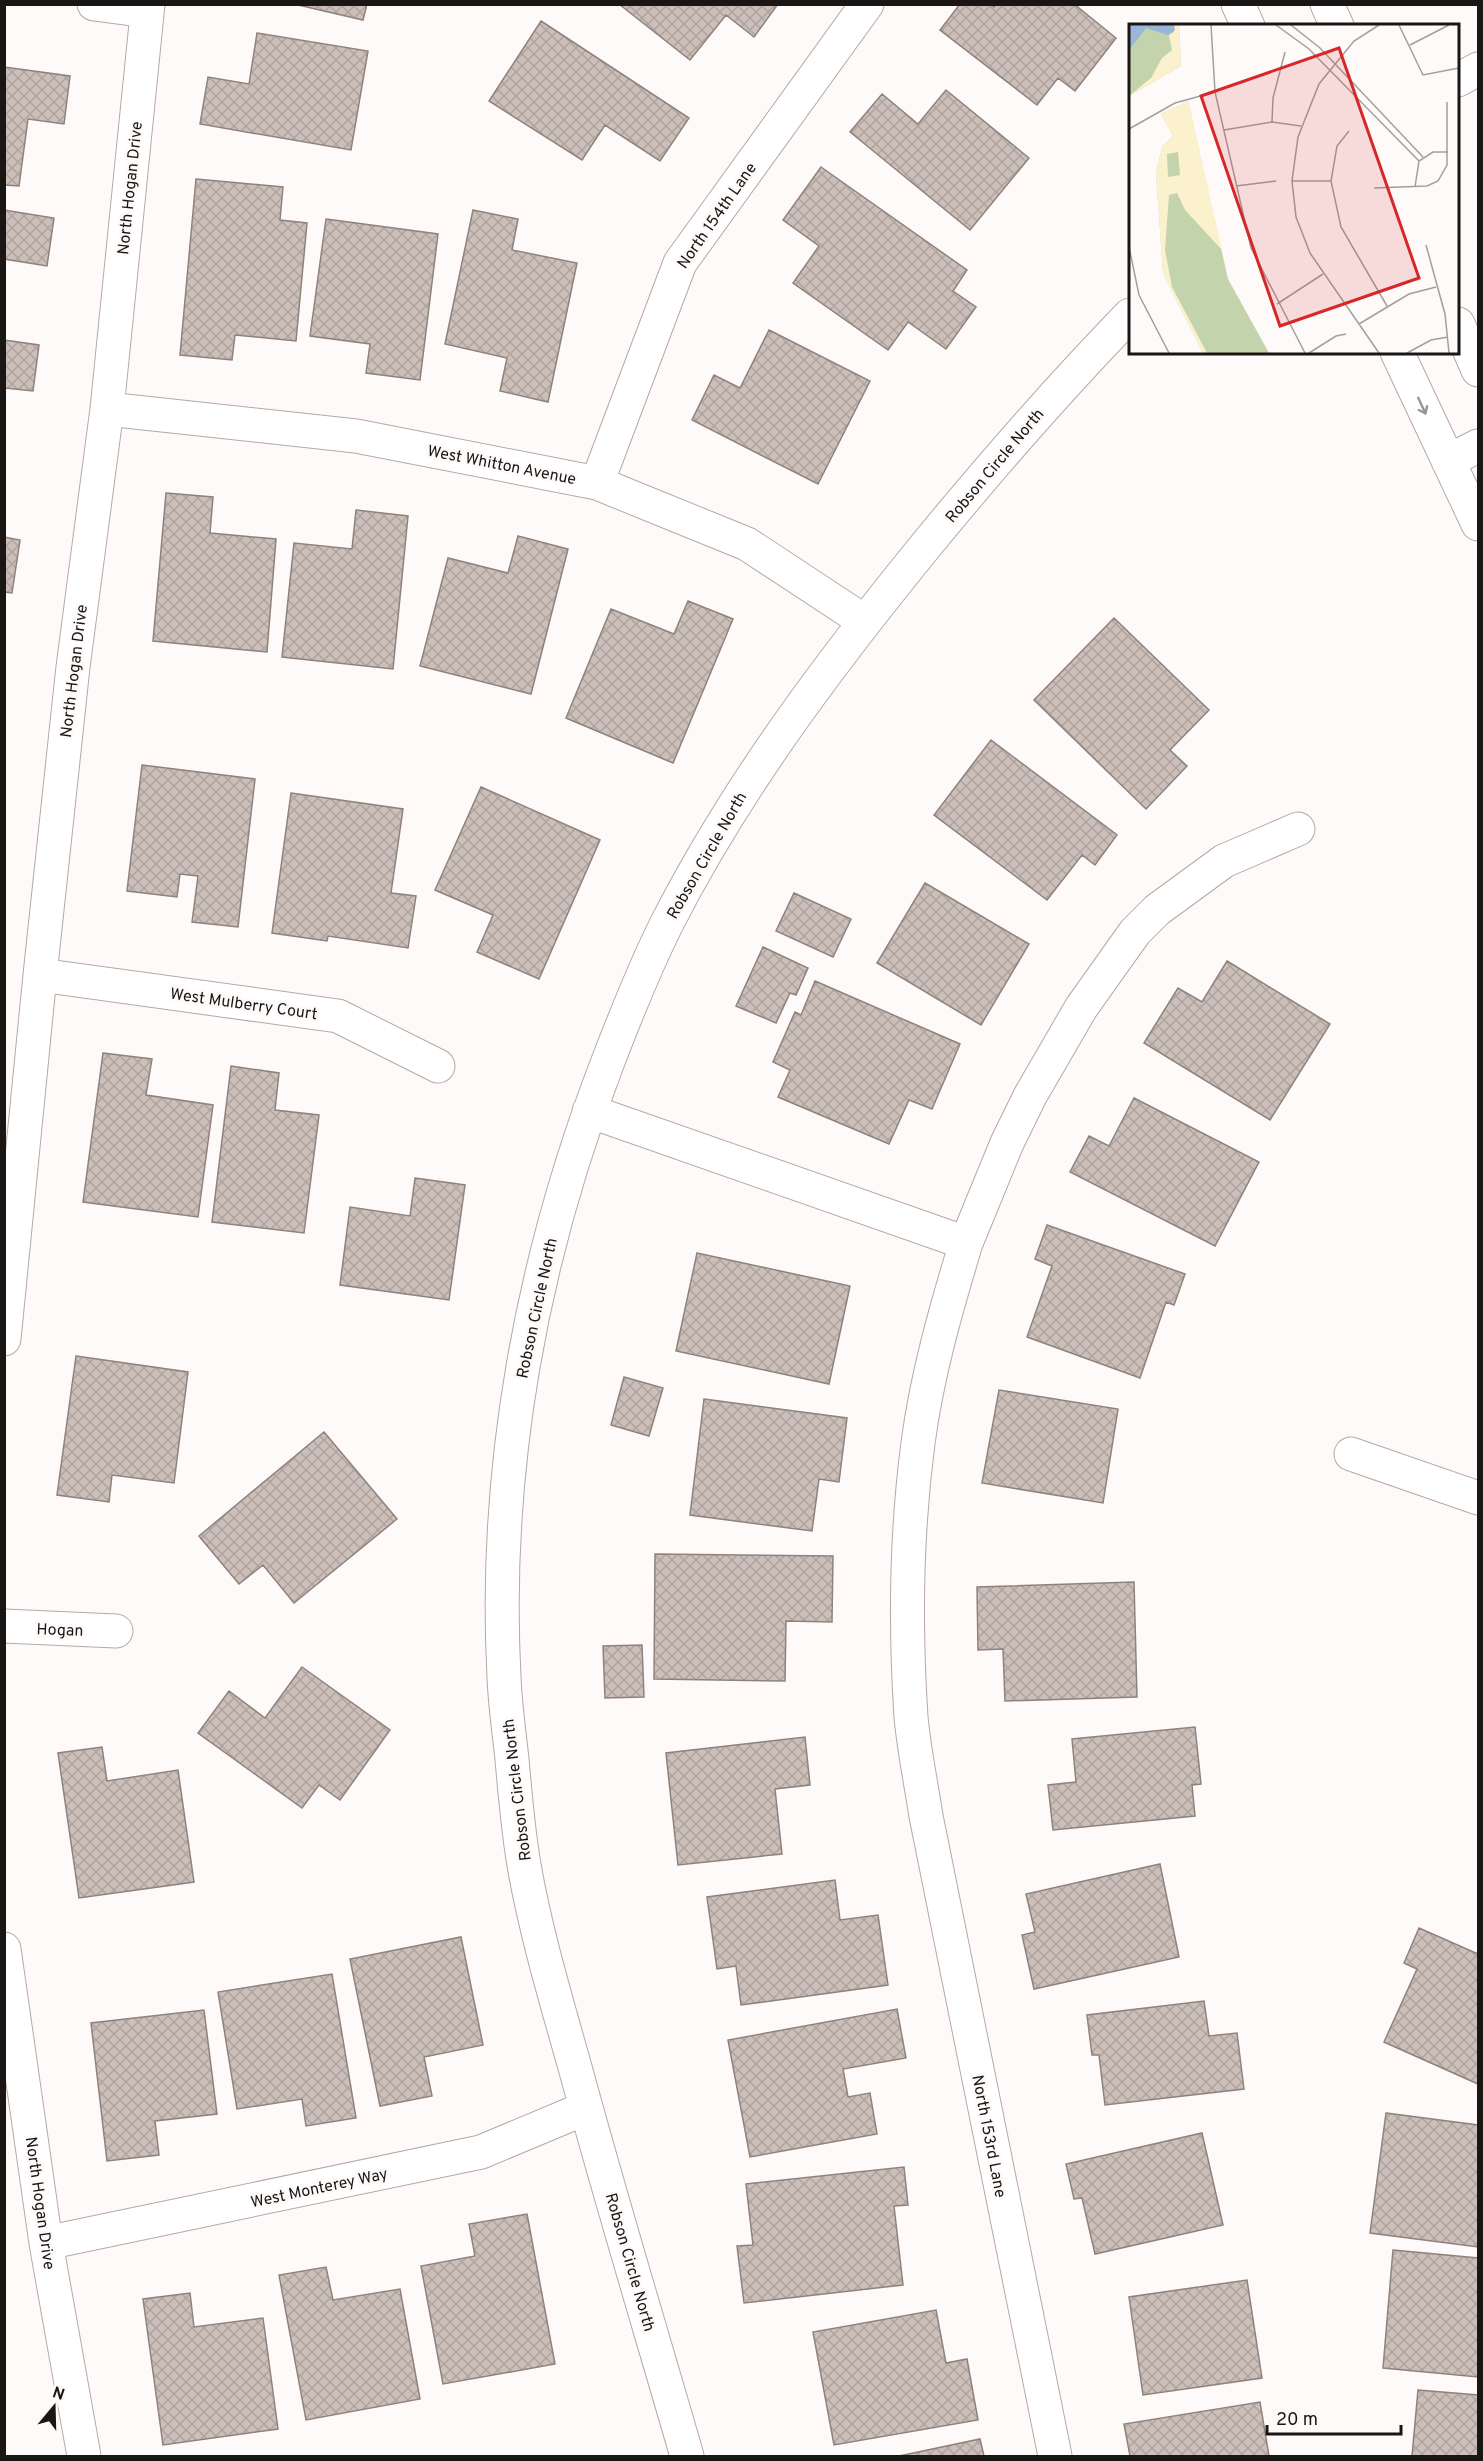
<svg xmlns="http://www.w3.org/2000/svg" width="1483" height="2461" font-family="Overpass,sans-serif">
  <defs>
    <pattern id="building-cross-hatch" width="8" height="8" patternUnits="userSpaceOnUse" patternTransform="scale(1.5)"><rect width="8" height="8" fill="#ccbeb9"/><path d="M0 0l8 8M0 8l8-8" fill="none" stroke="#afa39e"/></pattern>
  </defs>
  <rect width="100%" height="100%" fill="#fdfaf9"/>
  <path fill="url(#building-cross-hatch)" stroke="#8f827d" stroke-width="1.5" d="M 294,4 L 367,4 L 363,20 Z
    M 619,4 L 778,4 L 754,37 L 726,15 L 690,60 Z
    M 960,4 L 990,4 L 994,7 L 996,4 L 1074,4 L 1116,38 L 1075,91 L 1058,78 L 1037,105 L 940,30 Z
    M 541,21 L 689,118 L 660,161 L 605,125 L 582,160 L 489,101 Z
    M 257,33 L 368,51 L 351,150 L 200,124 L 208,77 L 249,84 Z
    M 4,67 L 70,76 L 64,124 L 28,119 L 19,186 L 4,185 Z
    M 946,90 L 1029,158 L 970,230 L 850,132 L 882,94 L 918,124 Z
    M 821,167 L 967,270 L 953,291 L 976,307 L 946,349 L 908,322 L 888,350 L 793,283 L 819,246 L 783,220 Z
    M 196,179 L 283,187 L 280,220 L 307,223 L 296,341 L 235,335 L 232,360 L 180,355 Z
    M 4,210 L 54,218 L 47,266 L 4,259 Z
    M 473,210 L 518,219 L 512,250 L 577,263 L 548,402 L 500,391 L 507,358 L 445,344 Z
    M 326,219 L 438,234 L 420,380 L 366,373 L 370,344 L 310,336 Z
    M 769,330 L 870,381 L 818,484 L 692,420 L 714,375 L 740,388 Z
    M 4,340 L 39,345 L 33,391 L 5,388 L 4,393 Z
    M 166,493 L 213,497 L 210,533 L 276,539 L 267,652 L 153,641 Z
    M 356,510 L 408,516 L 393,669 L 282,657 L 294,543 L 352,549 Z
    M 518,536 L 568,549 L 531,694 L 420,666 L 448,558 L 508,573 Z
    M 4,537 L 20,540 L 12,593 L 4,592 Z
    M 688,601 L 733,619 L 673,763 L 566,718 L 611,609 L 674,634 Z
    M 1114,618 L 1209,710 L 1170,750 L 1187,766 L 1146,809 L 1034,700 Z
    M 991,740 L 1117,835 L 1095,865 L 1082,855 L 1047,900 L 934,815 Z
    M 142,765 L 255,779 L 238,927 L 192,922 L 198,876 L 180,874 L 177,897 L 127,891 Z
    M 481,787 L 600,840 L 539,979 L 477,952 L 493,915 L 435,890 Z
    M 291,793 L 403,809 L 391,893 L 416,896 L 408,948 L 328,936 L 327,941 L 272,933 Z
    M 925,883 L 1029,944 L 981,1025 L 877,963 Z
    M 794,893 L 851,919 L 833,957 L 776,931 Z
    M 763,947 L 808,968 L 796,995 L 790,993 L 776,1023 L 736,1006 Z
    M 1227,961 L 1330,1024 L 1270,1120 L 1144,1043 L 1178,988 L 1202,1002 Z
    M 815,981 L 960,1044 L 932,1109 L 909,1100 L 889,1144 L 778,1097 L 790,1070 L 773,1062 L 795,1012 L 801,1015 Z
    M 103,1053 L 152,1059 L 146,1095 L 213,1105 L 198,1217 L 83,1202 Z
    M 231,1066 L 279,1073 L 275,1110 L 319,1115 L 304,1233 L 212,1222 Z
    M 1134,1098 L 1259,1162 L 1215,1246 L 1070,1172 L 1089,1136 L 1109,1146 Z
    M 415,1178 L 465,1185 L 449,1300 L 340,1285 L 350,1207 L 410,1216 Z
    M 1047,1225 L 1185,1274 L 1174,1305 L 1166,1302 L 1140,1378 L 1027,1337 L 1052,1266 L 1035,1259 Z
    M 697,1253 L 850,1286 L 829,1384 L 676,1351 Z
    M 76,1356 L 188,1372 L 174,1483 L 112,1475 L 109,1502 L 57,1495 Z
    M 624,1377 L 663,1388 L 649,1436 L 611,1425 Z
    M 999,1390 L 1118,1409 L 1103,1503 L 982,1483 Z
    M 704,1399 L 847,1418 L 839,1482 L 819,1479 L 812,1531 L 690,1515 Z
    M 324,1432 L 397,1519 L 294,1603 L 263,1565 L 239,1584 L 199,1536 Z
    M 655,1554 L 833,1556 L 832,1622 L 786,1621 L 785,1681 L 654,1679 Z
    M 1134,1582 L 1137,1697 L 1005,1701 L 1003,1649 L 978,1650 L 977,1587 Z
    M 642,1645 L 644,1697 L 605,1698 L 603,1646 Z
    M 302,1667 L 390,1730 L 340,1800 L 319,1785 L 302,1808 L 198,1733 L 229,1691 L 265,1718 Z
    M 1195,1727 L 1201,1784 L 1192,1785 L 1195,1816 L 1053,1830 L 1048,1785 L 1076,1782 L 1072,1739 Z
    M 805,1737 L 810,1785 L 775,1789 L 782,1854 L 678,1865 L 666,1753 Z
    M 102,1747 L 107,1781 L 178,1770 L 194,1882 L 79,1898 L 58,1753 Z
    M 1160,1864 L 1179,1957 L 1034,1989 L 1022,1935 L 1035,1932 L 1026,1894 Z
    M 835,1880 L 840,1920 L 878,1915 L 888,1985 L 741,2005 L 736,1966 L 717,1969 L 707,1897 Z
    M 1419,1928 L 1478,1954 L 1478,2084 L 1384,2042 L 1417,1969 L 1404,1963 Z
    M 461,1937 L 483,2045 L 424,2057 L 432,2096 L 380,2106 L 350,1959 Z
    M 332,1974 L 356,2118 L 306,2126 L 302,2099 L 237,2109 L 218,1992 Z
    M 1204,2001 L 1209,2036 L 1237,2033 L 1244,2089 L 1105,2105 L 1099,2055 L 1092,2055 L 1087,2015 Z
    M 897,2009 L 906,2058 L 843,2069 L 848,2097 L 870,2093 L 877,2134 L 750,2157 L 728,2040 Z
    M 204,2010 L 217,2114 L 155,2121 L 159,2155 L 107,2161 L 91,2023 Z
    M 1386,2113 L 1478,2125 L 1478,2247 L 1370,2233 Z
    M 1202,2133 L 1223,2225 L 1095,2254 L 1082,2198 L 1074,2199 L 1066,2164 Z
    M 904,2167 L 908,2205 L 894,2206 L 903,2285 L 744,2303 L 737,2246 L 753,2245 L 746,2184 Z
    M 527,2214 L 555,2364 L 443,2384 L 421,2266 L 475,2256 L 469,2224 Z
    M 1393,2250 L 1478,2258 L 1478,2377 L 1383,2368 Z
    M 326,2267 L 333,2300 L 400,2289 L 420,2399 L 306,2420 L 279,2275 Z
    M 1247,2280 L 1262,2378 L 1143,2395 L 1129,2297 Z
    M 190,2293 L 194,2327 L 263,2318 L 278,2429 L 163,2445 L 143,2299 Z
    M 936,2310 L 946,2363 L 967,2359 L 978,2420 L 834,2445 L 813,2332 Z
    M 1418,2390 L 1478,2395 L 1478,2456 L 1412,2456 Z
    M 1260,2402 L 1269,2456 L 1130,2456 L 1124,2424 Z
    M 980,2439 L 984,2456 L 899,2456 Z"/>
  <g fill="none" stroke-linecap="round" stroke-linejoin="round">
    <g stroke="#b6a9a3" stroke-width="35">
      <path id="minor" d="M 94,4 L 147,11
        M 1238,4 L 1248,26
        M 1327,4 L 1337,26
        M 1458,80 L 1478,69
        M 1458,324 L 1478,370
        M 1397,352 L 1478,524
        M 107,409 L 356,436 L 597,483 L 747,544 L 864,621
        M 1448,461 L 1478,446
        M 597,483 L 680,263 L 867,4
        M 40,975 L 338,1016 L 438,1066
        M 589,1111 L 966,1243 L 1007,1143 L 1030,1096 L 1081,1008 L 1135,932 L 1157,910 L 1224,861 L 1298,829
        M 966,1243 C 946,1309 927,1375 918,1443 C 906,1534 905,1625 911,1717 C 914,1750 921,1783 926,1816 L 1055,2456
        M 4,1339 L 40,975 L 73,667 L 107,409 L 148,4
        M 1351,1454 L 1478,1498
        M 4,1626 L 116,1631
        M 4,1949 L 46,2243 L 84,2456
        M 46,2243 L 481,2152 L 586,2108
        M 687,2456 C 650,2328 611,2200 576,2071 C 557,2003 536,1934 524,1865 C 518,1830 515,1794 512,1759 C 509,1732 505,1704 504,1677 C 493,1468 532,1259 607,1064 C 625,1017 644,969 667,923 C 737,786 830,663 927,544 C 992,465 1059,388 1130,315"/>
    </g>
    <use href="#minor" stroke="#fff" stroke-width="33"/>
  </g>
  <defs><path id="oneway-shaft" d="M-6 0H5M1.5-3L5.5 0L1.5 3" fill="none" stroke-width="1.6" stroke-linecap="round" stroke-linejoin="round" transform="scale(1.5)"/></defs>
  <use stroke="#989695" href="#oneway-shaft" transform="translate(1422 406) rotate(65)"/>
  <g text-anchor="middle" stroke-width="6" stroke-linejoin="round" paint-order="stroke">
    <g font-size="16" fill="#1a1614" stroke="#fdfaf9">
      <text transform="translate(129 188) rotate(-84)" y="6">North Hogan Drive</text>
      <text transform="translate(716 215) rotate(-55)" y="6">North 154th Lane</text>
      <text transform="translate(502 464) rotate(11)" y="6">West Whitton Avenue</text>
      <text transform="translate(994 465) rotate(-50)" y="6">Robson Circle North</text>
      <text transform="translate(73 671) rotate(-83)" y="6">North Hogan Drive</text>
      <text transform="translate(706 855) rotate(-60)" y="6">Robson Circle North</text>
      <text transform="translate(244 1003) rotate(8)" y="6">West Mulberry Court</text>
      <text transform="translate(536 1308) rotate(-78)" y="6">Robson Circle North</text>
      <text transform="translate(60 1629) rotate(2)" y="6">Hogan</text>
      <text transform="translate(516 1790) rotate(-97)" y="6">Robson Circle North</text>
      <text transform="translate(990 2136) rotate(79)" y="6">North 153rd Lane</text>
      <text transform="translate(319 2187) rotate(-12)" y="6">West Monterey Way</text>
      <text transform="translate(41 2203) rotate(82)" y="6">North Hogan Drive</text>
      <text transform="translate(631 2262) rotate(74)" y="6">Robson Circle North</text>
    </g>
  </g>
  <g transform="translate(1129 24)">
    <rect width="330" height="330" fill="#fdfaf9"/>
    <path d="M 0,1 L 50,1 L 52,42 L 0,72 ZM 59,77 L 99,255 L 140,329 L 74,329 L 34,249 L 27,150 L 33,123 L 44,112 L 32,90 Z" fill="#c3d3ac"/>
    <path d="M 45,1 L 50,1 L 52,42 L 0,72 L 22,54 L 33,34 L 43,26 L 40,11 L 45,8 ZM 59,77 L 93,226 L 56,186 L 48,169 L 40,171 L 36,226 L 43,263 L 78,329 L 74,329 L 34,249 L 27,150 L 33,123 L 44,112 L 32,90 ZM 49,128 L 51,151 L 39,153 L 38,130 Z" fill="#fbf1cc" fill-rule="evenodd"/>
    <path d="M 0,1 L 45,1 L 46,6 L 39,11 L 17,4 L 0,26 Z" fill="#98b7d8"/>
    <path fill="none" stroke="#a29f9d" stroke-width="1.5" d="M 82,1 L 86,68 L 122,224 L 176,329M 147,1 L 180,25 L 290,137M 162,1 L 191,24 L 294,133M 270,1 L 294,51 L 330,44M 281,21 L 320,1M 143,98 L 144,74 L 156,28M 0,105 L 46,79 L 86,68M 95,106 L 143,98 L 172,102M 163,157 L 202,157 L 208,122 L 220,107M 202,157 L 212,203 L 258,282M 107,162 L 147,157M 286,163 L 290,137 L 304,128 L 319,128M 245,164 L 298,162 L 309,157 L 318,141 L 318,78M 297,221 L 316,290 L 320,329M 0,223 L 10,271 L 40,329M 148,280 L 194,250M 230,300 L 280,270 L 307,263M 180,329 L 207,312 L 217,310M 250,329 L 181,229 L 167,193 L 163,157 L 169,113 L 190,60 L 225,17 L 250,1M 278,329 L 302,316 L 319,313"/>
    <path fill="#d62828" fill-opacity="0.15" stroke="#d62828" stroke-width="3" d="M 210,24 L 290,254 L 151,302 L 72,72 Z"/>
    <rect width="330" height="330" fill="none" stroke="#1a1614" stroke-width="3"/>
  </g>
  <rect width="1483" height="2461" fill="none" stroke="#1a1614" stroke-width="12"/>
  <g transform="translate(54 2407) rotate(19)" stroke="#fdfaf9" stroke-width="4.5" paint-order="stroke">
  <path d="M0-4.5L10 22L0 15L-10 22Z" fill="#1a1614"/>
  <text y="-9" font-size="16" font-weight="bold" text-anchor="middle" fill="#1a1614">N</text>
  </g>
  <path d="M1267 2425v9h134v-9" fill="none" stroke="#1a1614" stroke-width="3"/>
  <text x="1276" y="2425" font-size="18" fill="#1a1614" stroke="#fdfaf9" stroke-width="4.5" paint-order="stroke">20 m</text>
</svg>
